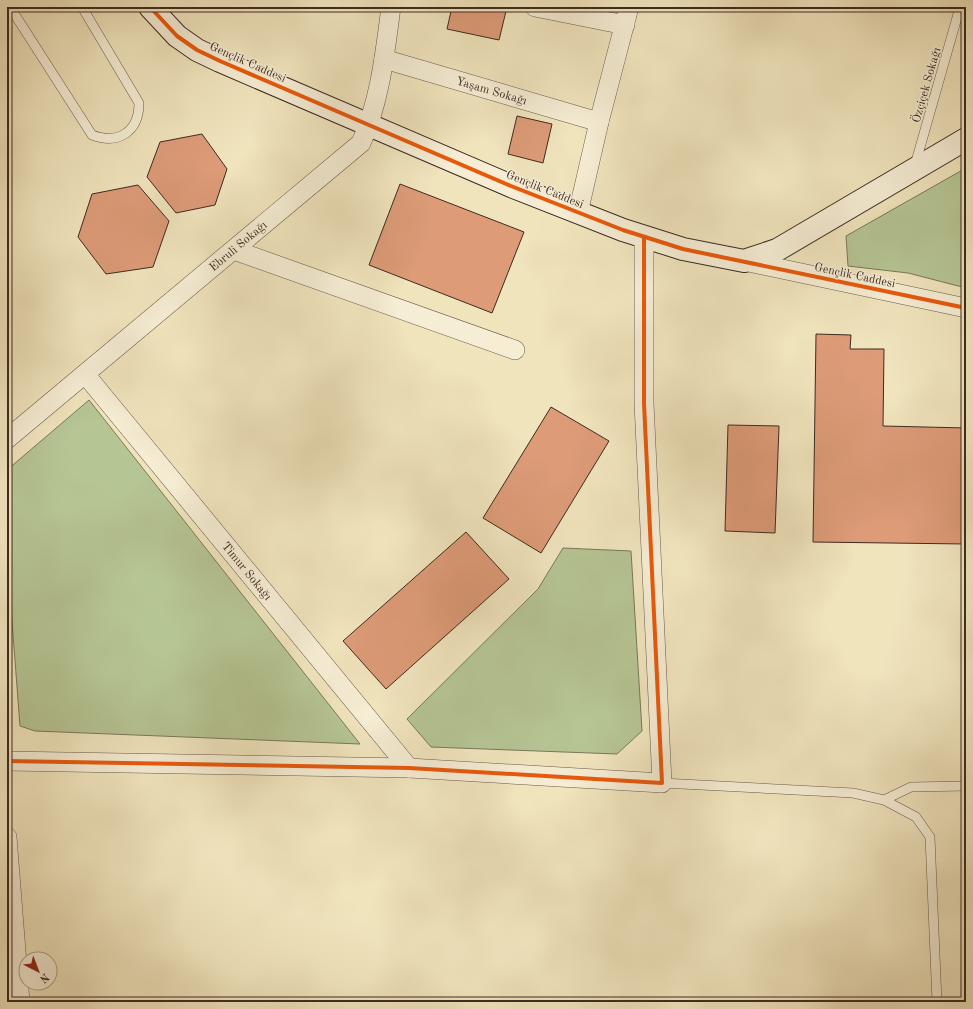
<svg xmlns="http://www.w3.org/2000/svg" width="973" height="1009" font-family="'Old Standard TT',serif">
  <rect width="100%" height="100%" fill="#f0e4bd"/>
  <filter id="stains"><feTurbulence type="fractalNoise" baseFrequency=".005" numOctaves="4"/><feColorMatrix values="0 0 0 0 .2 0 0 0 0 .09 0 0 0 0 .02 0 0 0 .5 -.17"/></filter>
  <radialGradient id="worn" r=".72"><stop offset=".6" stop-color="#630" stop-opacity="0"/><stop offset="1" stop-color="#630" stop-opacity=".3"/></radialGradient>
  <path fill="#b6c594" stroke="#7a785a" d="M 966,168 L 966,288 L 908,273 L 848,266 L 846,236 Z
    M 89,400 L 360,744 L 35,731 L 20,726 L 7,556 L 7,470 Z
    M 563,548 L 631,551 L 642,731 L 617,754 L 431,747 L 407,719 L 538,589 Z"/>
  <path fill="#dd9b78" stroke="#3e2a21" d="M 452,7 L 507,7 L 499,40 L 447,29 Z
    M 517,116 L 552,124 L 543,163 L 508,154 Z
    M 202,134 L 227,169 L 215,205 L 176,213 L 147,177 L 160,142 Z
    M 400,184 L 524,232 L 492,313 L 369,265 Z
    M 138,185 L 169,221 L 153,267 L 106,274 L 78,237 L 92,194 Z
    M 816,334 L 851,335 L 850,349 L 884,349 L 883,426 L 966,428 L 966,544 L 813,542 Z
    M 551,407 L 609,441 L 541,553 L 483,518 Z
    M 728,425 L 779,426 L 775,533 L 725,531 Z
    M 466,532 L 509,579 L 386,689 L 343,641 Z"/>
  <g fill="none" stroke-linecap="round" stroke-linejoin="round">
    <g stroke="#6a5848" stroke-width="10">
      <path id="lane" d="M 10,7 L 92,135 C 118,145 139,132 139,103 L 82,7
        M 915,165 L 960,7
        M 662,783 L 853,793 L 884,800 L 916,817 L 930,837 L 937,1002
        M 884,800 L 911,787 L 966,786"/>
    </g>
    <g stroke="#6a5848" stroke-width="20">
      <g id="street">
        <path d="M 535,7 L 625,25"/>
        <path id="s1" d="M 384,59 L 599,122"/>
        <path d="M 578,213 L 599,122 L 629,7"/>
        <path d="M 234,250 L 515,350"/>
        <path d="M 744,261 L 966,308"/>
        <path id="s2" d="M 85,374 L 409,768"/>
        <path id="s3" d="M 7,439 L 361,143 C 380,101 385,53 391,7"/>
        <path d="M 7,761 L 409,768 L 662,783 L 644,403 L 644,237"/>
        <path d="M 7,837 L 20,1002"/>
      </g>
    </g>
    <g stroke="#3e2a21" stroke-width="24">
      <path id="secondary" d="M 150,7 L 177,36 L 197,50 L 220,61 L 511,186 L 623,230 L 683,249 L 744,261 L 777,250 L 966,139"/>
    </g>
    <use href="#lane" stroke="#f5edd4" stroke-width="9"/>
    <use href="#street" stroke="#f5edd4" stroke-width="19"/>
    <use href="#secondary" stroke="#f5edd4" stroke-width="22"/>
    <g stroke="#f5edd4" stroke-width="6">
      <path id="cycleway" d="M 150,7 L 177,36 L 197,50 L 220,61 L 511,186 L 623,230 L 683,249 L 966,308
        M 7,761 L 409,768 L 662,783 L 644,403 L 644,237"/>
    </g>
    <use href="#cycleway" stroke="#e8590c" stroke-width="4"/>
  </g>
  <g text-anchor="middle" stroke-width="3" stroke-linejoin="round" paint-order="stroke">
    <g font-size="12" fill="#3e2a21" stroke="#f5edd4">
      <text transform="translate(248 62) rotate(24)" y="4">Gençlik Caddesi</text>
      <text transform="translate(926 85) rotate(-74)" y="4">Özçiçek Sokağı</text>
      <text dy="4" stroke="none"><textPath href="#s1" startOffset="112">Yaşam Sokağı</textPath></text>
      <text transform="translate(545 189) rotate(22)" y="4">Gençlik Caddesi</text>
      <text dy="4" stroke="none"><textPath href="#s3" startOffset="301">Ebruli Sokağı</textPath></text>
      <text transform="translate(855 275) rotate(12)" y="4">Gençlik Caddesi</text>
      <text dy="4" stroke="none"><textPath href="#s2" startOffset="255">Timur Sokağı</textPath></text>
    </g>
  </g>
  <rect width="973" height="1009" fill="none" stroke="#f0e4bd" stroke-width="24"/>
  <rect x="8" y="8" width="957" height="993" fill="none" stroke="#3e2a21" stroke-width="2"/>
  <rect x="12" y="12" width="949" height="985" fill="none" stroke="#3e2a21"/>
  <g transform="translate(38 971) rotate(138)"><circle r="19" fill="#f5edd4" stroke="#ac9f8c"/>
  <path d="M0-3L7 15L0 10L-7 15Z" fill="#8f2418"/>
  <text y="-6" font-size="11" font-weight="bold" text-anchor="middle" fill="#3e2a21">N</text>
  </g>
  <rect width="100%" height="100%" filter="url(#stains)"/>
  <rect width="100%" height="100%" fill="url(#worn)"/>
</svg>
